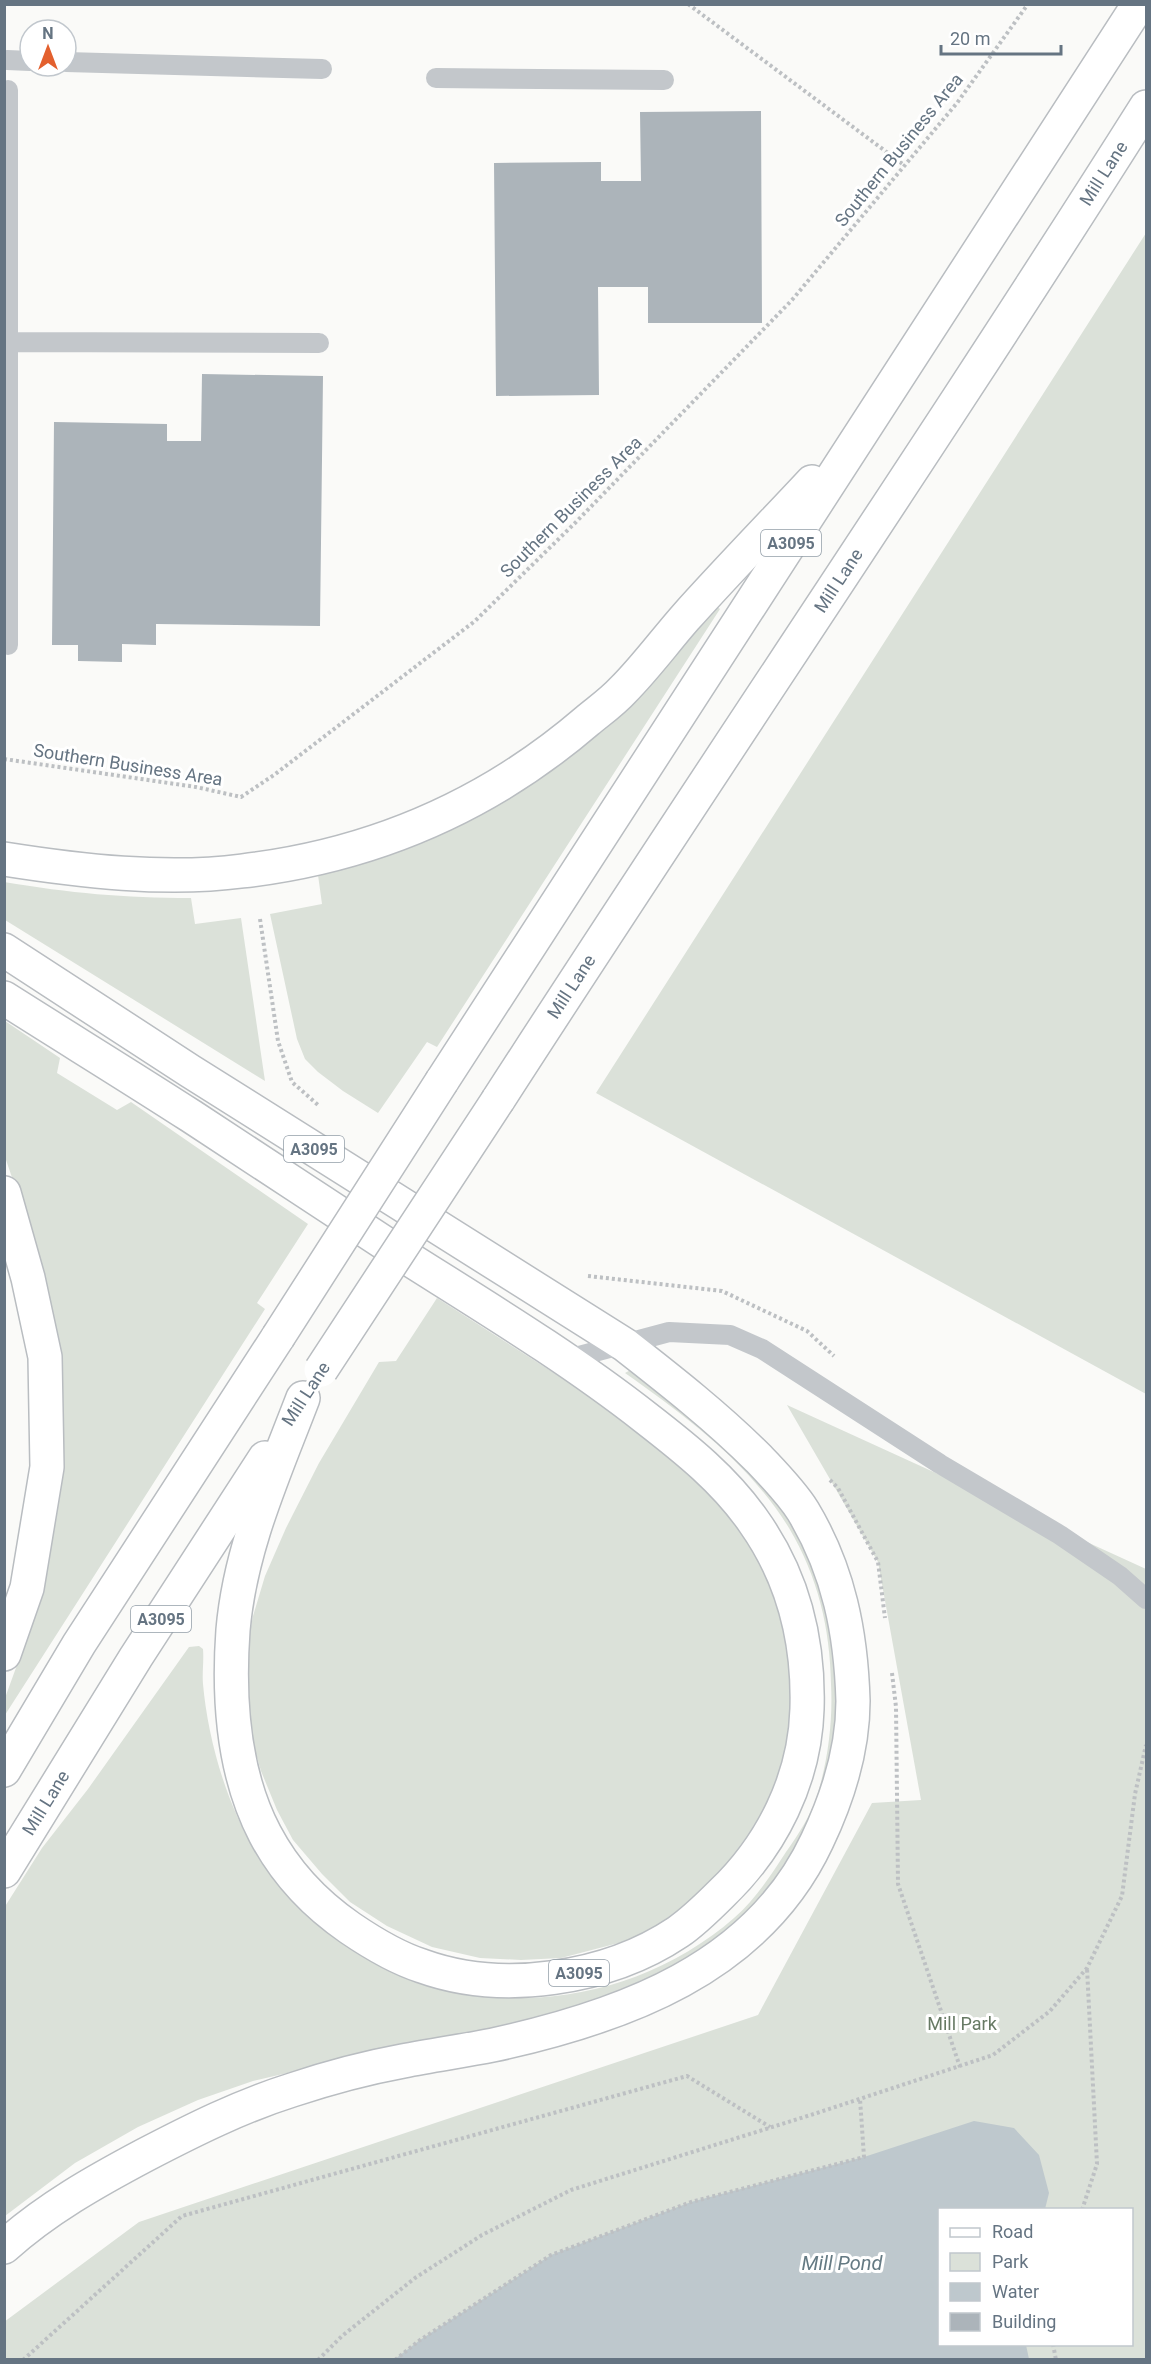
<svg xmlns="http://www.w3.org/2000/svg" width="1151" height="2364" font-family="Roboto,sans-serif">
  <rect width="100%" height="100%" fill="#fafaf8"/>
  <path fill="#dbe1d9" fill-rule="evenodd" d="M 1146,233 L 1146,1394 L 596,1093 Z
    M 715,605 L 720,609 L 437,1047 L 427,1042 L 378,1113 L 343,1091 L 318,1072 L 305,1059 L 297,1039 L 270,914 L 322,904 L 318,875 L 380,856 L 514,792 L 578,750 L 629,705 L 679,651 Z
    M 4,882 C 70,893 124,898 191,898 L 195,924 L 241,918 L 265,1081 L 5,920 Z
    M 5,1021 L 60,1058 L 57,1073 L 117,1110 L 131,1102 L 308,1224 L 257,1303 L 265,1309 L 5,1715 L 5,1698 L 29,1632 L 49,1532 L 28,1224 L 5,1157 Z
    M 437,1298 L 629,1421 L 679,1460 L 748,1534 L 783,1602 L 795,1721 L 775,1797 L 725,1872 L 666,1924 L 634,1939 L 561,1958 L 521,1960 L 480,1958 L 432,1947 L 387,1926 L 350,1902 L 322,1874 L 293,1840 L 277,1810 L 261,1771 L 249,1730 L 245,1660 L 253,1616 L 265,1576 L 286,1528 L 319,1463 L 379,1362 L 396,1361 Z
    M 636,1367 L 765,1479 L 823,1574 L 843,1687 L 824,1800 L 766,1898 L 705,1952 L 575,2012 L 382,2051 L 253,2081 L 198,2100 L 138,2127 L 75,2163 L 5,2216 L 4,1908 L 42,1848 L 88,1789 L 189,1647 L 199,1646 L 203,1649 C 204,1661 202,1673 203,1684 C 209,1752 237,1843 287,1891 C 300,1904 316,1916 331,1927 C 355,1947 379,1965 407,1978 C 444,1995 485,1998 525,1998 C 600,1997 677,1968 734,1918 C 755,1900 771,1875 786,1852 C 798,1835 811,1815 817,1796 C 828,1760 833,1721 831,1684 C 830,1628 818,1577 789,1528 C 749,1463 686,1416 625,1373 Z
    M 787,1405 L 1146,1569 L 1146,2359 L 5,2360 L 4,2322 L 139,2222 L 758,2015 L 872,1803 L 921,1800 L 878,1562 ZM 940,2210 L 1132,2210 L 1132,2344 L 940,2344 Z"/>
  <path fill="#bec8cd" d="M 974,2121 L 1014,2128 L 1039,2155 L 1049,2193 L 1045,2209 L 940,2210 L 940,2344 L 1026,2345 L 1029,2359 L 395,2359 L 420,2340 L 551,2255 L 691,2202 L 864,2157 Z"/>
  <path fill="#acb4ba" d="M 761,111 L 762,323 L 648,323 L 648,287 L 598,287 L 599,395 L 496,396 L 494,163 L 601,162 L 601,181 L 641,181 L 640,112 Z
    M 202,374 L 323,376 L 320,626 L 156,624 L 156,645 L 122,644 L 122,662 L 78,661 L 78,645 L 52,645 L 54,422 L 167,424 L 167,441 L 201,441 Z"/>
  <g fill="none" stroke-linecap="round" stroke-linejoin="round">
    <g stroke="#b9bdc1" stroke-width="36">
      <g id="primary">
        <path d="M 4,859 C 80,871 166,881 242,871 C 371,856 488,806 587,721 C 599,711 612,702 623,690 C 645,668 664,642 685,618 C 726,572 770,527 812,482"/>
        <path d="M 4,950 L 190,1071 L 625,1345 C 671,1381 717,1417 759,1459 C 774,1475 791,1492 803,1511 C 839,1571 851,1633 853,1701 C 853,1751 838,1797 817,1841 C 757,1969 622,2017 493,2045 C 463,2051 433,2055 403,2061 C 365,2068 328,2078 292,2090 C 241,2106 193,2130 145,2155 C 96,2181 46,2209 4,2247"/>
        <path d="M 4,998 C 67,1038 129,1076 191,1116 C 259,1160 327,1206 395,1250 C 480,1304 567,1356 646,1418 C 686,1449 725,1480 754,1522 C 793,1577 809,1642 807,1709 C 805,1779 772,1845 722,1893 C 708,1907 694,1921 678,1932 C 608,1979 502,1995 422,1966 C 397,1958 372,1943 350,1928 C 315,1904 285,1872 265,1834 C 233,1773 228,1699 233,1630 C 240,1548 274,1474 303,1398"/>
        <path d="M 442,1081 L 1139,4"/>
        <path id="s1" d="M 498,1100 C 712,768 935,441 1146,107"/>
        <path d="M 4,1193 L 28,1278 L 45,1357 L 47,1467 L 27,1588 L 4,1654"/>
        <path d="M 4,1770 L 79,1644 L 278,1337"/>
        <path id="s2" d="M 4,1871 L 136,1657 L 265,1458"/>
      </g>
    </g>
    <path stroke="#bdc0c3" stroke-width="4" stroke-dasharray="3 3" stroke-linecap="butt" d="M 688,4 L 904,165
      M 4,759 L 196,787 L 241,797 L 274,775 L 475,621 L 576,522 L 792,300 L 957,103 L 1028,4
      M 260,919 L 278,1041 L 292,1082 L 318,1105
      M 588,1276 L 722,1291 L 807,1331 L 834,1356
      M 830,1480 L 838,1488 L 878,1562 L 885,1618
      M 892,1673 L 896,1707 L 898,1884 L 960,2067
      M 1082,2210 L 1097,2164 L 1087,1968
      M 1053,2344 L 1056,2360
      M 23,2360 L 182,2216 L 687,2076 L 770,2127
      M 318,2360 L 342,2336 L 415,2278 L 482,2235 L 571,2190 L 817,2113 L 993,2055 L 1050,2011 L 1087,1968 L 1122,1896 L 1135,1794 L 1146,1745
      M 395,2360 L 420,2340 L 551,2255 L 691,2202 L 864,2157 L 860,2099"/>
    <path stroke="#c3c7cb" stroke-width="20" d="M 7,60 L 30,61
      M 66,62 L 322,69
      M 436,78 L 664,80
      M 7,342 L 319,343
      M 8,645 L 8,90
      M 568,1359 L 669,1332 L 730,1335 L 762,1349 L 940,1464 L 1060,1535 L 1120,1576 L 1146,1599"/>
    <use href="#primary" stroke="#fff" stroke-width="33"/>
    <g stroke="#b9bdc1" stroke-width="36" stroke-linecap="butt">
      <path id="primary-bridge" d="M 278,1337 L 442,1081
        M 321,1370 L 498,1100"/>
    </g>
    <use href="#primary-bridge" stroke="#fff" stroke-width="33"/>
  </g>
  <g text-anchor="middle" stroke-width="6" stroke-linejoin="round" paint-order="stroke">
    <g fill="#fff" stroke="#939ea8" stroke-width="1.5">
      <rect x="761" y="530" width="60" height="26" rx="4.5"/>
      <rect x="284" y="1136" width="60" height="26" rx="4.5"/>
      <rect x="131" y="1606" width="60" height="26" rx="4.5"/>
      <rect x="549" y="1960" width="60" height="26" rx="4.5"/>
    </g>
    <g font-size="16" font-weight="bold" fill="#657482">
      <text x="791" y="549">A3095</text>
      <text x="314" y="1155">A3095</text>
      <text x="161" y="1625">A3095</text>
      <text x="579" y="1979">A3095</text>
    </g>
    <g font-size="18" fill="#657482" stroke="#fff">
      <text transform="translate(899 150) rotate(-51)" y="6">Southern Business Area</text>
      <text dy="6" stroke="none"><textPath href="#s1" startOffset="1107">Mill Lane</textPath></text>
      <text transform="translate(571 507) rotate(-45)" y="6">Southern Business Area</text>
      <text dy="6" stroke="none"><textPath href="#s1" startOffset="621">Mill Lane</textPath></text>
      <text transform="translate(128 765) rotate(9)" y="6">Southern Business Area</text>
      <text dy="6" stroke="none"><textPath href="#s1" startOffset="135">Mill Lane</textPath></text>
      <text transform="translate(306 1394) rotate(-57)" y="6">Mill Lane</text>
      <text dy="6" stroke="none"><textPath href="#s2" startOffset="80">Mill Lane</textPath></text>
    </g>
    <g font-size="18" fill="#677a64" stroke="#fff">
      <text x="962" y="2030">Mill Park</text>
    </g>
    <g font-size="20" font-style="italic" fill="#657a83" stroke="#fff">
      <text x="842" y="2270">Mill Pond</text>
    </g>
  </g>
  <rect width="1151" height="2364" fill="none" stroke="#657482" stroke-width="12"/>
  <rect x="938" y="2208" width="195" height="138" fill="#ffffff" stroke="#c1c7cd" stroke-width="1.5"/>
  <rect x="950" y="2228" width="30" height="9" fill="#ffffff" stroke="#c1c7cd" stroke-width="1.5"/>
  <text x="992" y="2238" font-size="18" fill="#657482">Road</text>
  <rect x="950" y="2253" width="30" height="18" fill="#dbe1d9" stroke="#c1c7cd" stroke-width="1.5"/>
  <text x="992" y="2268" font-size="18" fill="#657482">Park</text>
  <rect x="950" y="2283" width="30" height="18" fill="#bec8cd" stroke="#c1c7cd" stroke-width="1.5"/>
  <text x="992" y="2298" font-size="18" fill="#657482">Water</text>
  <rect x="950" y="2313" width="30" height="18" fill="#acb4ba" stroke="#c1c7cd" stroke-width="1.5"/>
  <text x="992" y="2328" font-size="18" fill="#657482">Building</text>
  <g transform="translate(48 48)"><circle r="28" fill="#ffffff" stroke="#c1c7cd" stroke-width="1.5"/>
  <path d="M0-4.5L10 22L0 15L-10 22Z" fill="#e3602e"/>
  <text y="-9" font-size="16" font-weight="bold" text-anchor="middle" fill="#657482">N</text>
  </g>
  <path d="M941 45v9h120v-9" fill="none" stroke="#657482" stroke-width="3"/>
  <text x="950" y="45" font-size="18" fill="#657482" stroke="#ffffff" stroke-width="4.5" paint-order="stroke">20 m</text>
</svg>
